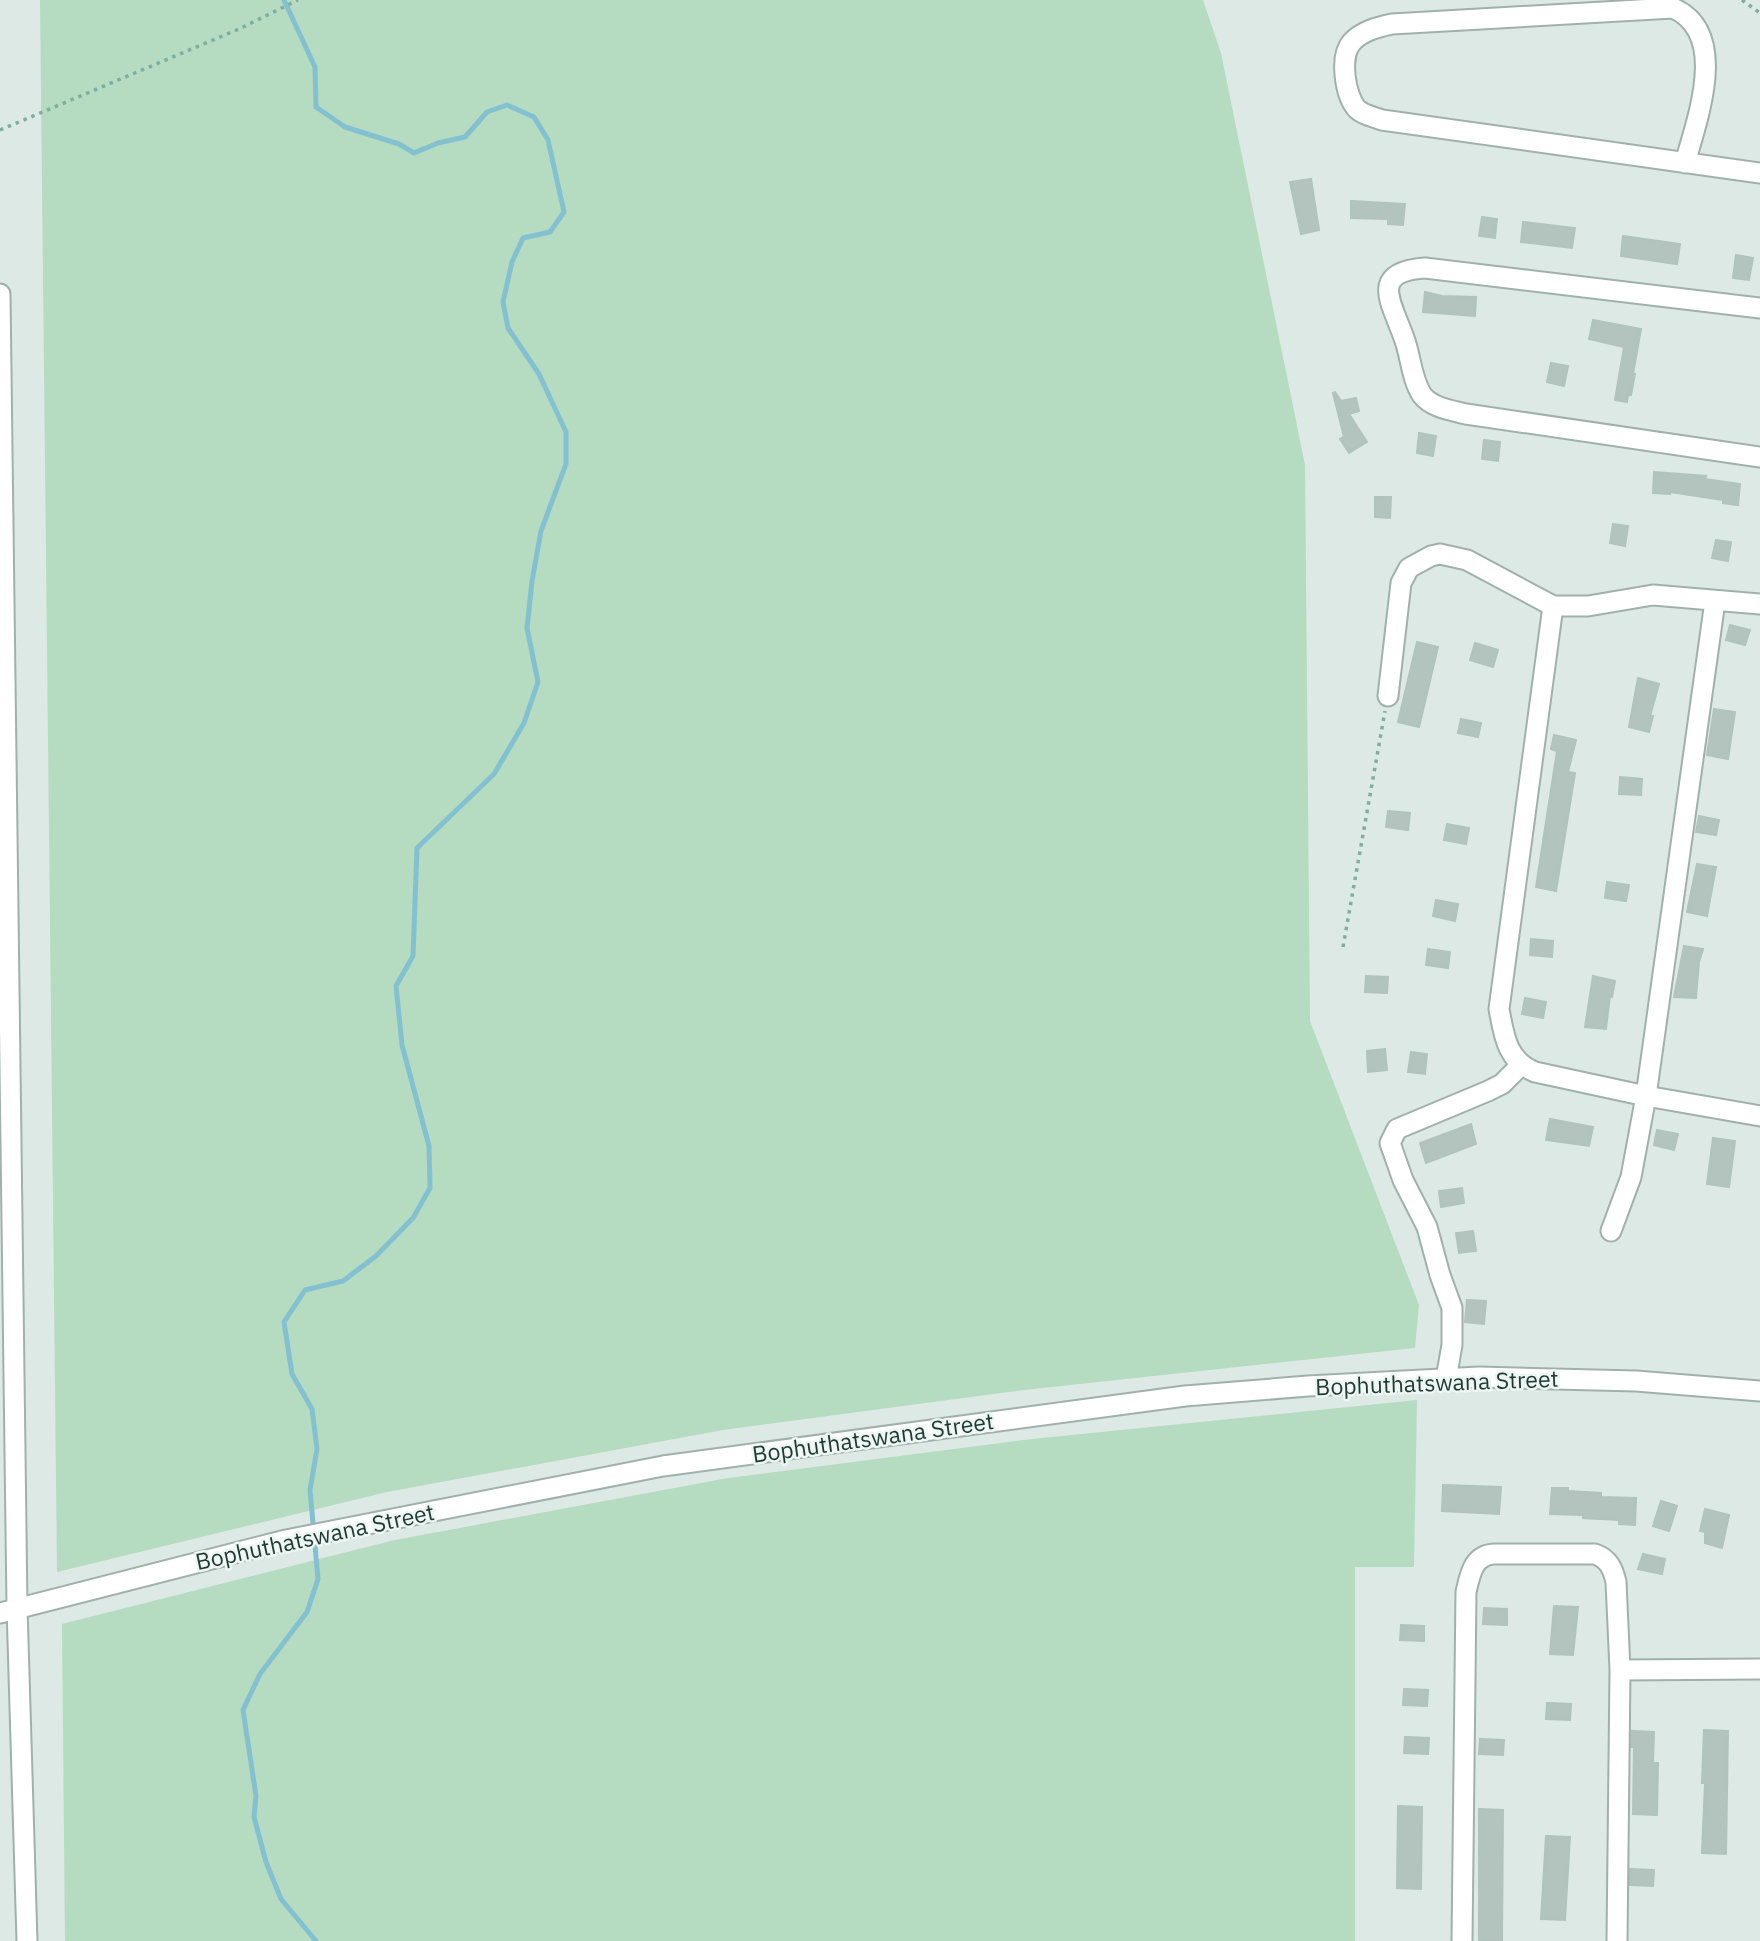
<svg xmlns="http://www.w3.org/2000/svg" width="1760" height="1941" font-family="'IBM Plex Sans',sans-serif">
  <rect width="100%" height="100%" fill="#dde9e5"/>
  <path fill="#b5dbc1" d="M 40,0 L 1203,0 L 1221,53 L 1305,465 L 1310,1021 L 1419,1305 L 1415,1348 L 1024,1390 L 723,1430 L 387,1492 L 57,1572 Z
    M 1417,1400 L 1414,1567 L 1355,1567 L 1355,1941 L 65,1941 L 62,1624 L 395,1540 L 728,1478 L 1032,1439 Z"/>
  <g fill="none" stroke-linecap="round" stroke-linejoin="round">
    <path stroke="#83c1d0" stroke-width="5" d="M 284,0 L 315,67 L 316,107 L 345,127 L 399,144 L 414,153 L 438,143 L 465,137 L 487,112 L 507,105 L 534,117 L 548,140 L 564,212 L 550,232 L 523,238 L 512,262 L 503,302 L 508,328 L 539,374 L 566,432 L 566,464 L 541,531 L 532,581 L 527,628 L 538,682 L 524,723 L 494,774 L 417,848 L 413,956 L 396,986 L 402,1045 L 429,1146 L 430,1188 L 413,1218 L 376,1256 L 343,1281 L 305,1290 L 284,1322 L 292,1374 L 312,1409 L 317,1449 L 310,1490 L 318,1579 L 307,1612 L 260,1674 L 243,1710 L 256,1796 L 254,1817 L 266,1862 L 281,1899 L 316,1941"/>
  </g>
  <path fill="#b3c4be" stroke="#b0c3bc" stroke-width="2" d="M 1311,179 L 1319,230 L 1301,234 L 1290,182 Z
    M 1351,201 L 1405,204 L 1403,225 L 1388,224 L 1388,219 L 1351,218 Z
    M 1482,217 L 1497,219 L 1495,238 L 1479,236 Z
    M 1523,222 L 1575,228 L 1572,248 L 1521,242 Z
    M 1623,236 L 1680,244 L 1677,264 L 1621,256 Z
    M 1736,255 L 1753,258 L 1749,280 L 1733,278 Z
    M 1425,292 L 1442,296 L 1476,297 L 1475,316 L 1423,312 Z
    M 1593,320 L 1641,329 L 1633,374 L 1635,374 L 1631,395 L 1628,395 L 1627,402 L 1615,400 L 1624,347 L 1589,339 Z
    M 1551,363 L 1568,366 L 1564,386 L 1547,382 Z
    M 1335,392 L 1341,401 L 1356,398 L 1359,411 L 1349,414 L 1367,442 L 1349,453 L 1340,439 L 1344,437 L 1333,393 Z
    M 1419,433 L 1436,436 L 1433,456 L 1417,453 Z
    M 1484,440 L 1500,442 L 1498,461 L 1482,459 Z
    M 1654,472 L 1706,476 L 1705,479 L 1740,484 L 1738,505 L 1723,503 L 1723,500 L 1670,492 L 1670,494 L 1653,493 Z
    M 1375,497 L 1391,497 L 1390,518 L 1375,517 Z
    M 1613,524 L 1628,526 L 1625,546 L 1610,543 Z
    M 1716,540 L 1731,542 L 1728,561 L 1712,558 Z
    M 1730,625 L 1750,630 L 1745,645 L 1726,640 Z
    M 1417,642 L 1438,647 L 1419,727 L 1398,722 Z
    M 1475,643 L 1498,650 L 1493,667 L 1470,660 Z
    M 1638,678 L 1659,684 L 1650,716 L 1653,716 L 1649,732 L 1629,727 Z
    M 1714,709 L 1735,712 L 1728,759 L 1707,755 Z
    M 1461,719 L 1481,723 L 1478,737 L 1458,733 Z
    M 1554,735 L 1576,740 L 1568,772 L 1575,773 L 1556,891 L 1536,887 L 1557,751 L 1551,749 Z
    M 1620,777 L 1642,779 L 1641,795 L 1619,794 Z
    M 1388,811 L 1410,813 L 1408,830 L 1386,827 Z
    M 1699,816 L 1719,820 L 1716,835 L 1696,832 Z
    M 1447,824 L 1469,828 L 1466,844 L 1444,840 Z
    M 1697,864 L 1716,867 L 1707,916 L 1687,912 Z
    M 1607,882 L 1629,885 L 1626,901 L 1605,898 Z
    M 1436,900 L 1458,904 L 1455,921 L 1433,916 Z
    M 1531,939 L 1553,941 L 1552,957 L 1530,955 Z
    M 1684,946 L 1703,949 L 1699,962 L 1696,998 L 1674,997 Z
    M 1428,949 L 1450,952 L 1448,968 L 1426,965 Z
    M 1366,976 L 1388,977 L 1387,993 L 1365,992 Z
    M 1593,976 L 1615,981 L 1612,997 L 1610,996 L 1606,1029 L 1585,1027 Z
    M 1525,998 L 1546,1002 L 1543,1018 L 1522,1014 Z
    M 1385,1049 L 1387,1070 L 1368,1072 L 1367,1051 Z
    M 1411,1052 L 1427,1054 L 1425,1074 L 1408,1072 Z
    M 1550,1119 L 1593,1127 L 1589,1146 L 1546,1140 Z
    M 1471,1124 L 1476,1144 L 1426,1163 L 1420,1143 Z
    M 1657,1130 L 1678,1134 L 1674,1150 L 1654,1145 Z
    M 1713,1138 L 1735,1141 L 1729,1187 L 1707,1184 Z
    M 1462,1188 L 1464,1203 L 1441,1207 L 1439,1191 Z
    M 1473,1231 L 1476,1251 L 1459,1253 L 1456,1233 Z
    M 1467,1300 L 1486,1301 L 1484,1324 L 1465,1322 Z
    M 1443,1485 L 1501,1487 L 1499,1514 L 1442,1511 Z
    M 1552,1488 L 1568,1488 L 1568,1491 L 1601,1493 L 1601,1497 L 1636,1498 L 1635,1525 L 1619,1524 L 1619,1520 L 1583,1518 L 1583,1515 L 1550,1514 Z
    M 1661,1501 L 1677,1506 L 1669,1531 L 1653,1526 Z
    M 1705,1509 L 1729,1515 L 1722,1548 L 1705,1543 L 1705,1532 L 1700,1531 Z
    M 1643,1554 L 1665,1559 L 1662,1574 L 1638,1569 Z
    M 1554,1606 L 1578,1607 L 1573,1655 L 1550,1654 Z
    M 1484,1608 L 1507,1609 L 1507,1625 L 1483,1624 Z
    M 1401,1625 L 1424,1626 L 1424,1641 L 1400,1640 Z
    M 1404,1689 L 1428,1690 L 1427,1706 L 1403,1705 Z
    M 1547,1703 L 1571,1704 L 1570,1720 L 1546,1719 Z
    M 1704,1730 L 1728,1731 L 1726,1854 L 1702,1853 L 1705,1783 L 1702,1783 Z
    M 1632,1731 L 1654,1732 L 1653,1763 L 1658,1763 L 1657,1815 L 1633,1814 L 1634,1747 L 1631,1747 Z
    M 1405,1737 L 1429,1738 L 1428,1754 L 1404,1753 Z
    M 1480,1739 L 1504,1740 L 1503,1755 L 1479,1754 Z
    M 1398,1806 L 1422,1807 L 1421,1889 L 1397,1888 Z
    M 1479,1809 L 1503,1810 L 1502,1941 L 1479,1941 Z
    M 1546,1836 L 1570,1837 L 1565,1920 L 1541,1919 Z
    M 1630,1869 L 1654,1870 L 1653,1886 L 1630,1885 Z"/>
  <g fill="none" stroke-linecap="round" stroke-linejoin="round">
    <g stroke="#a0b1ac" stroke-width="23">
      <path id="minor" d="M 1685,163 C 1697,119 1730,33 1673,8 L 1392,24 C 1378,27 1362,31 1352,42 C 1339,56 1345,96 1357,109 C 1363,115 1374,117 1382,120 L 1760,173
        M 0,294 L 17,1607 L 27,1941
        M 1760,308 L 1425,268 C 1368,272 1392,303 1404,338 C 1411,356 1411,378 1422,395 C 1432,408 1451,410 1466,414 L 1760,457
        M 1553,606 L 1499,1009 C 1504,1036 1507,1061 1535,1072 L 1646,1096 L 1760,1116
        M 1388,696 L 1401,583 L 1409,568 L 1431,556 L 1440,554 L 1467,560 L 1553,606 L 1588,606 L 1653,595 L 1760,604
        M 1611,1231 L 1631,1177 L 1646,1096 L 1715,601
        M 1446,1379 L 1452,1345 L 1452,1308 L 1440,1275 L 1427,1227 L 1403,1180 L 1390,1143 L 1397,1129 L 1488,1091 L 1502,1084 L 1520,1066
        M 0,1613 L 286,1540 L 663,1466 L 1185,1396 L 1308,1386 L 1479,1377 L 1636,1381 L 1760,1391
        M 1620,1670 L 1760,1669
        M 1462,1941 L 1466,1592 C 1470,1575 1473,1555 1494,1554 L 1595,1554 C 1609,1559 1613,1569 1616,1582 L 1620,1670 L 1617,1941"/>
    </g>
    <path stroke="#7daea1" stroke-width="3.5" stroke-dasharray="3.5 5" stroke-linecap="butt" d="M 1742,0 L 1760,13
      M 0,130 L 239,29 L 298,0
      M 1343,947 L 1385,711"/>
    <use href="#minor" stroke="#fff" stroke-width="19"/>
  </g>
  <g text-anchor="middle" stroke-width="5" stroke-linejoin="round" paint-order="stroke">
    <g font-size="23" fill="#1f3933" stroke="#edf6f2">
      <text transform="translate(1437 1383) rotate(-2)" y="8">Bophuthatswana Street</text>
      <text transform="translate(873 1438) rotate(-8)" y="8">Bophuthatswana Street</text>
      <text transform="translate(315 1537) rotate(-12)" y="8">Bophuthatswana Street</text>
    </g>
  </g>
</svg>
